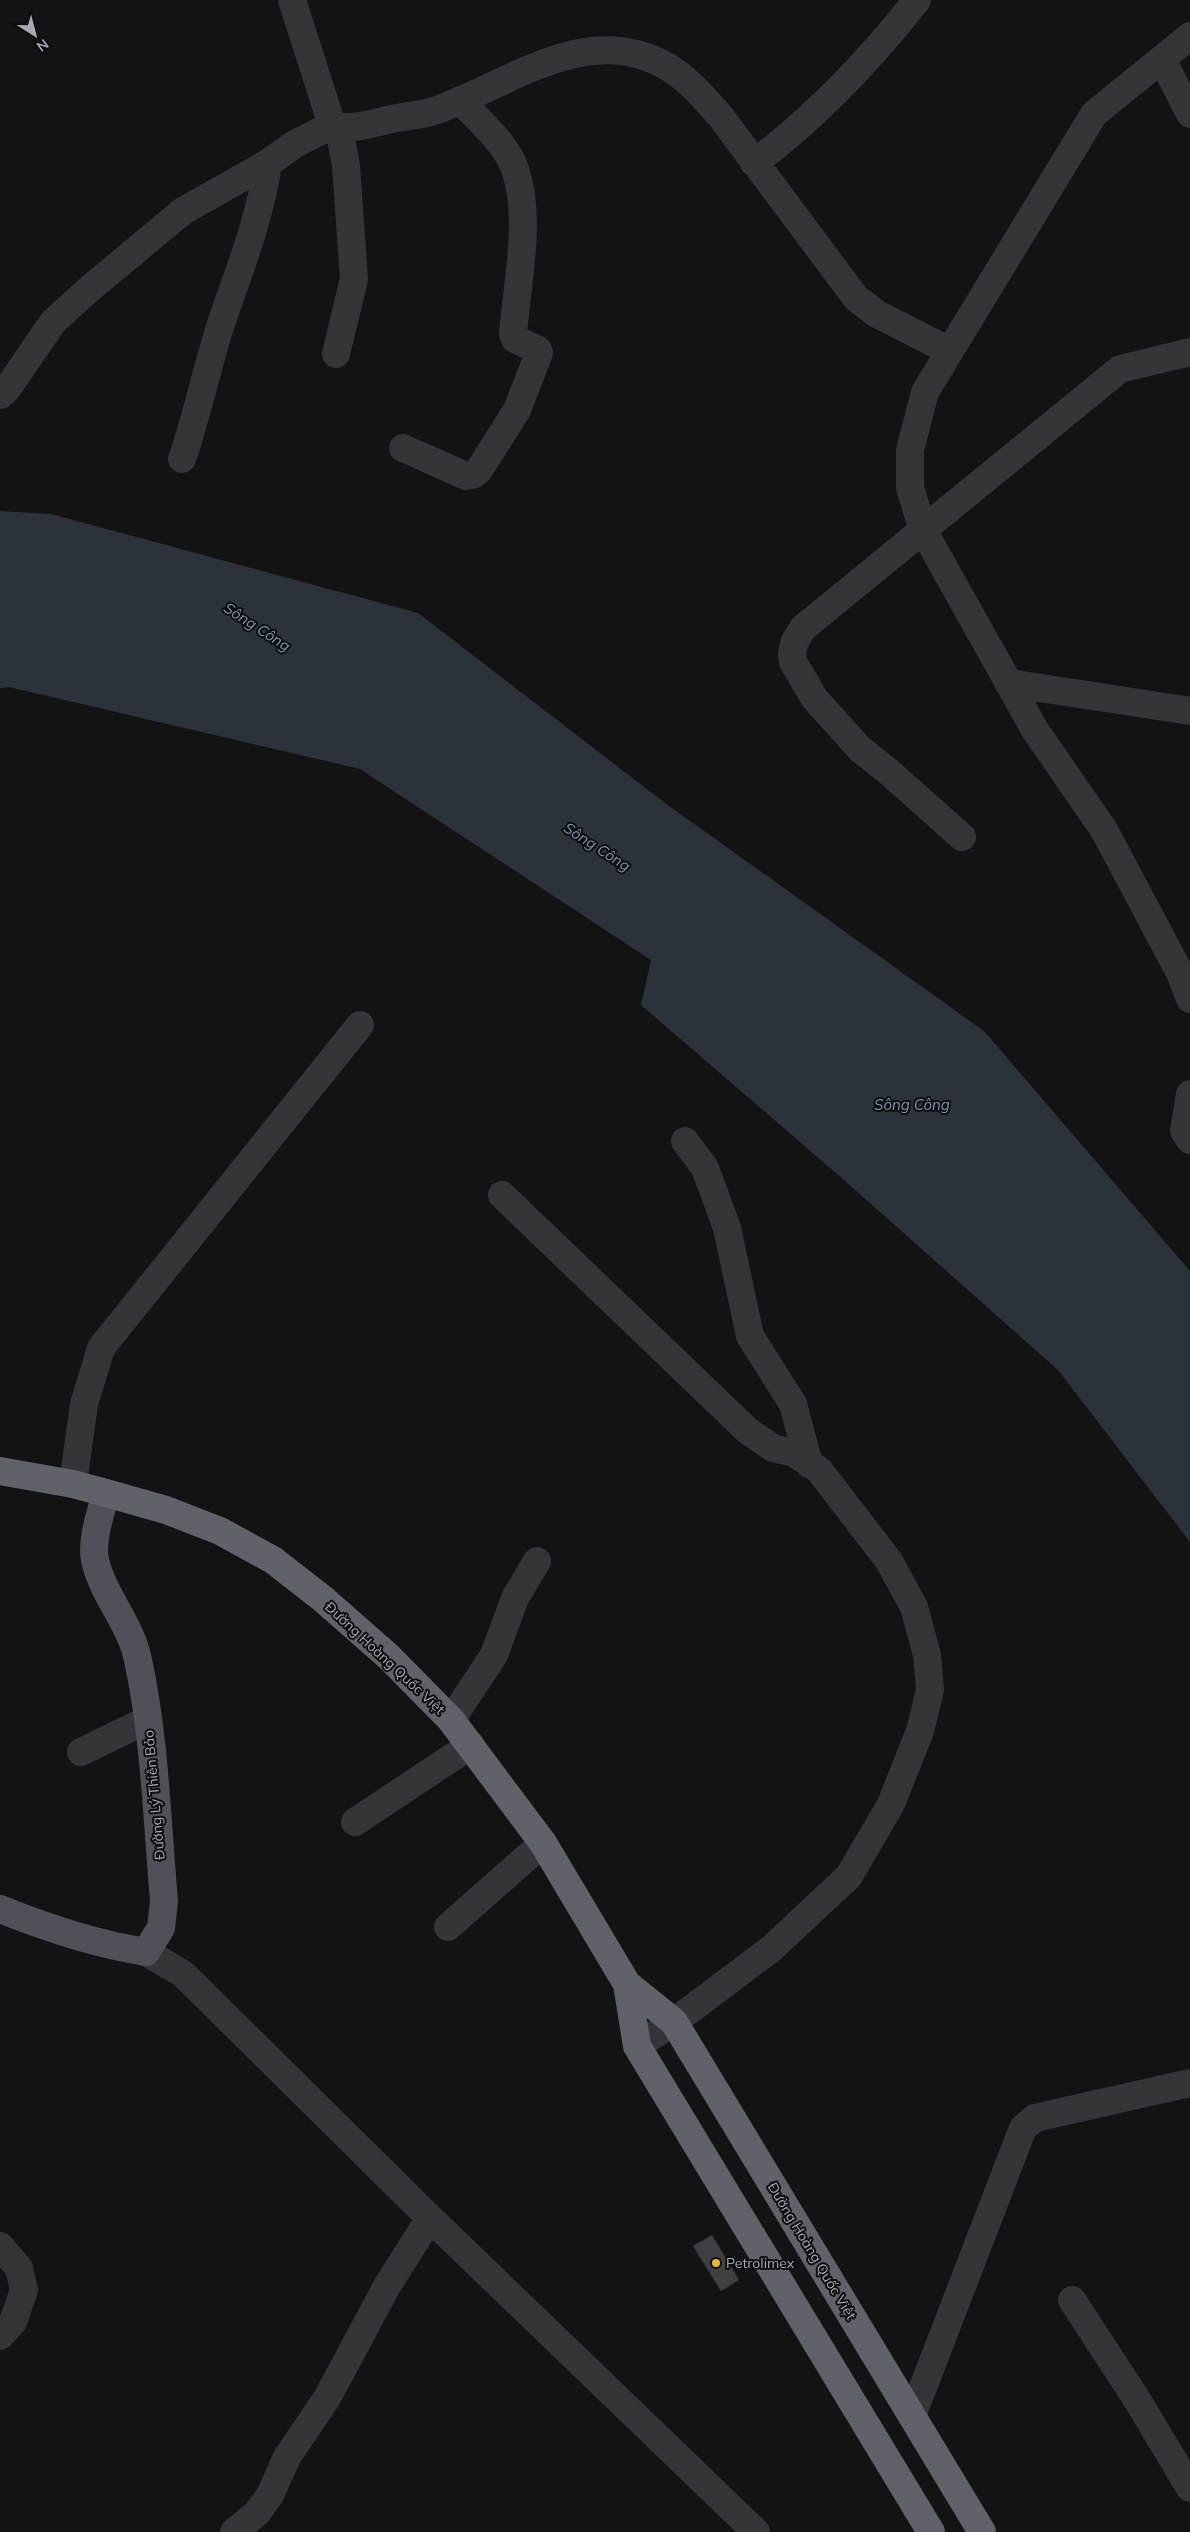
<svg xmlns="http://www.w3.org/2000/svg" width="1190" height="2532" font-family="Mulish,sans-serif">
  <rect width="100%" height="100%" fill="#131314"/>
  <path fill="#2b3239" d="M 0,511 L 51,514 L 418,613 L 665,803 L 984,1031 L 1190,1271 L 1190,1542 L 1058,1370 L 844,1180 L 641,1005 L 651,960 L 360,769 L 9,687 L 0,688 Z"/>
  <path fill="#3f4044" stroke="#2d2d30" d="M 712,2235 L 739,2280 L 721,2291 L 693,2246 Z"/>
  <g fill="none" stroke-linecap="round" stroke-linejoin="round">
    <path stroke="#343439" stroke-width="28" d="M 292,0 L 332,125 C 353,131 372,123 392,119 C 407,116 423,115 437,110 C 510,84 586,21 666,66 C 688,78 705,99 721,117 L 856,298 L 877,314 L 950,351
      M 1190,36 L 1094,114 L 925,392 L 910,450 L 910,488 L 923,530 L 1035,730 L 1104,830 L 1180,973 L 1190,999
      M 1162,59 L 1190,114
      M 754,163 C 817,116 869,61 917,0
      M 336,354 L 354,279 L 346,166 L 339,127
      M 0,395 L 7,389 L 53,322 L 87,291 L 183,211 L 268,163
      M 403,448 L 466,476 L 473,475 L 479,470 L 517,410 L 539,353 L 538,350 L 515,339 L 513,334 C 517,282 532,218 515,169 C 506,143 479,121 460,100
      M 182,459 C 197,416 206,371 220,327 C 238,273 260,220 268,163 L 295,144 L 332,125
      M 1008,683 L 1190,711
      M 962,837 L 889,772 L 860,749 L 815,699 L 793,662 L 792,653 L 795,641 L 803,628 L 1120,369 L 1190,352
      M 1190,1094 L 1184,1131 L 1190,1140
      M 685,1141 L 705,1168 L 727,1228 L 750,1336 L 793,1404 L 809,1464
      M 502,1195 L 748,1431 L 773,1448 L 794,1453 L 819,1470 L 889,1561 L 914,1607 L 927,1655 L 930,1690 L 920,1731 L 891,1804 L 849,1876 L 771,1949 L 674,2022 L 637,2046
      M 73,1484 L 84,1404 L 101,1348 L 360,1025
      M 451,1720 L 494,1655 L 515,1598 L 537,1561
      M 81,1752 L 147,1720
      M 355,1822 L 471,1745
      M 448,1927 L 543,1843
      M 146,1952 L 183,1974 L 430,2218 L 756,2532
      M 0,2246 L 19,2268 L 24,2290 L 13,2322 L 0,2336
      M 1072,2300 L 1136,2398 L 1190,2488
      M 912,2416 L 1023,2128 L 1035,2118 L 1190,2083
      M 234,2532 L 257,2513 L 270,2495 L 287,2457 L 327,2398 L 387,2286 L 430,2218"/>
    <path stroke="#505158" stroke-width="28" d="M 0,1909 C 47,1928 95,1944 146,1952 L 161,1928 L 164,1901 C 157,1821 155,1739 138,1660 C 131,1624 103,1596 95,1560 C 91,1539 101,1513 106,1493"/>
    <path stroke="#60626a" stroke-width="28" d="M 0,1471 L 73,1484 L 106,1493 L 166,1510 L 220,1531 L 273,1560 L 323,1599 L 389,1657 L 451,1720 L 543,1843 L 627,1984 L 674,2022 L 982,2532
      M 627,1984 L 637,2046 L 931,2532"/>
  </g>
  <circle fill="#ecb733" stroke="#0e0e0f" stroke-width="2" cx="716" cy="2263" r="5"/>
  <g text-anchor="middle" stroke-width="4" stroke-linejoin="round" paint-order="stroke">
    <g font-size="14" fill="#a4a9b4" stroke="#0e0e0f">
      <text transform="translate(385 1658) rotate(43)" y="5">Đường Hoàng Quốc Việt</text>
      <text transform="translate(154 1795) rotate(-95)" y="5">Đường Lý Thiên Bảo</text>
      <text transform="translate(812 2251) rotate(59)" y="5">Đường Hoàng Quốc Việt</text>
    </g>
    <g font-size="14" fill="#a4a9b4" stroke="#0e0e0f" text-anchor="start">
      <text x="726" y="2268">Petrolimex</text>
    </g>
    <g font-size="15" font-style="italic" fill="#7c95af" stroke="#0e0e0f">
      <text transform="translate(257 627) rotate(33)" y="5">Sông Công</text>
      <text transform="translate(597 847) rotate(33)" y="5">Sông Công</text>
      <text x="912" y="1110">Sông Công</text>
    </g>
  </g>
  <g transform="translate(35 35) rotate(144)" stroke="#0e0e0f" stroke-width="4" paint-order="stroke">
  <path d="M0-4L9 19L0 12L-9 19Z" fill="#a4a9b4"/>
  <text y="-8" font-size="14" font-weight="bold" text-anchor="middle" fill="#a4a9b4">N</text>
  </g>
</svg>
